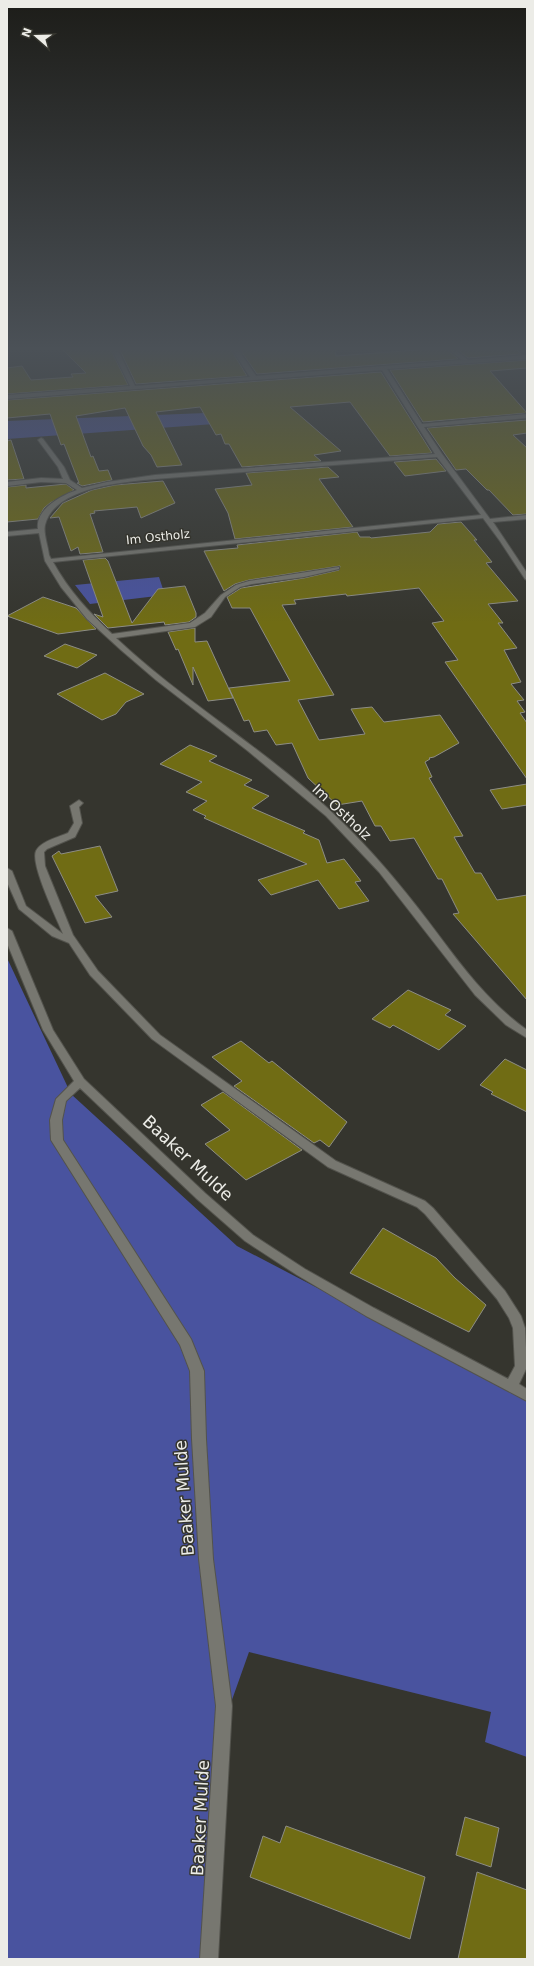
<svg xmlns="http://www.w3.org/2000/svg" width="534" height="1966" font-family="'DejaVu Sans',sans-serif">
  <rect width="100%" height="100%" fill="#35352e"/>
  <path fill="#49539f" d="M 255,411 L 297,418 L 7,439 L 7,421 Z
    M 159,577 L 165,595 L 90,604 L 75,585 Z
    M 7,958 L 71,1094 L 237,1246 L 527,1397 L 527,1757 L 485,1742 L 491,1712 L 249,1652 L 217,1742 L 200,1959 L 7,1959 Z"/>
  <path fill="#706c14" stroke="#8d8d85" d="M 61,348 L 110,348 L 128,385 L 7,394 L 7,368 L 22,366 L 31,380 L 73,377 L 71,374 L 86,373 Z
    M 119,348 L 230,348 L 247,376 L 136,384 Z
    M 239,348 L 335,348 L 336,356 L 417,350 L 415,348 L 446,348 L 458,359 L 257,374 Z
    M 455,348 L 515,348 L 521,354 L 468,358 Z
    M 527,360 L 527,368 L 490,371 L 527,413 L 423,422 L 390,370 Z
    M 381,372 L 432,453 L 390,456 L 350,402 L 290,407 L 341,451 L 314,455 L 321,461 L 242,467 L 229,444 L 225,444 L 221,434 L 216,435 L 200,407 L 156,412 L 182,465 L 157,467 L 151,455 L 143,446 L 125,408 L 76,416 L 91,457 L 93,456 L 99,471 L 108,470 L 112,480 L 82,486 L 77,483 L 79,483 L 64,444 L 61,445 L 50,414 L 7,418 L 7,400 Z
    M 527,420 L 527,433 L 513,435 L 527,448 L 527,514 L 513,515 L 489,490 L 487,490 L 466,469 L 456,470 L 427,428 Z
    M 11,440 L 24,479 L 7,480 L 7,441 Z
    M 436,459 L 446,471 L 405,476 L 394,462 Z
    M 328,467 L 339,477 L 319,479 L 353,527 L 235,539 L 228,513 L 215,489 L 252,485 L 246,473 Z
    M 163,481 L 175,503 L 141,518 L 137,507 L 94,511 L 95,513 L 90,514 L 103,552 L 80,554 L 78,547 L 71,551 L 59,517 L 50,518 L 63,503 L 92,490 L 115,485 Z
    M 66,484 L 74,490 L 50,503 L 44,508 L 38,519 L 7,522 L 7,487 L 26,485 L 26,488 Z
    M 461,522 L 477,540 L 474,540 L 492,562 L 486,563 L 518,601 L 488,604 L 503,623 L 498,623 L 517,648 L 504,650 L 521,682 L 511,684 L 524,700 L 517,701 L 525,712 L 520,713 L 527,723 L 527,779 L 445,662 L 458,660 L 432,623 L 444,621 L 419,588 L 347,596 L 346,594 L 294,600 L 296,604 L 282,605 L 334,695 L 298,700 L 319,740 L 365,734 L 351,709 L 372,707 L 384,722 L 440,715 L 459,743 L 434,757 L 429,758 L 430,759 L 425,762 L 432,777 L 429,778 L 463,836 L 454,837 L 475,873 L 481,873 L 497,900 L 527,895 L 527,1000 L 453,914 L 459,913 L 442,879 L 438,879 L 414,838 L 390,841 L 381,826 L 375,826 L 362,801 L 337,805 L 308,778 L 292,743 L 276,745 L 267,730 L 254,732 L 249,720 L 244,721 L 229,688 L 290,681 L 250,608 L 232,608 L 227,597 L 241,588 L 304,578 L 339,570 L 340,566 L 249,580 L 235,584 L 224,591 L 204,551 L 238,548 L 237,545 L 357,532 L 360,537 L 370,537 L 371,538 L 430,532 L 438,524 Z
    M 105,558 L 108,561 L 132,623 L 158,589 L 185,586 L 196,613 L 196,617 L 189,622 L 165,625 L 164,622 L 108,628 L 94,614 L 103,617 L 83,560 Z
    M 43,597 L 76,608 L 96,629 L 58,634 L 7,616 Z
    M 195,628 L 195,642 L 207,641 L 233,698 L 208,701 L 193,667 L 193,685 L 178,649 L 176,650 L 168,632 Z
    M 65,644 L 97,655 L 77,668 L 44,656 Z
    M 105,673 L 144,694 L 126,702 L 116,714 L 102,720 L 57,694 Z
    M 190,745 L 217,756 L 209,761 L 252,780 L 244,785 L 269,796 L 252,808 L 305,831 L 303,833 L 319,840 L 327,863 L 344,859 L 361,881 L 355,882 L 369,901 L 339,909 L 318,880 L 271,895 L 258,880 L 307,864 L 204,818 L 206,816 L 193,810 L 207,801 L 186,792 L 202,782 L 160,764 Z
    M 527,784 L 527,805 L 502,809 L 490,790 Z
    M 100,846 L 118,891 L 95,896 L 112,917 L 85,923 L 52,856 L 59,851 L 61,854 Z
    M 408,990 L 451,1010 L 445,1015 L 466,1026 L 439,1050 L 393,1025 L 390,1028 L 372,1019 Z
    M 241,1041 L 269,1063 L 272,1061 L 347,1122 L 329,1147 L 320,1140 L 314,1143 L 234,1086 L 242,1081 L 212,1057 Z
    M 505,1059 L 527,1070 L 527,1112 L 491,1094 L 493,1092 L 480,1085 Z
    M 223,1092 L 302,1150 L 246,1180 L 205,1144 L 230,1130 L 201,1105 Z
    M 383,1228 L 436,1258 L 455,1278 L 486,1305 L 469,1332 L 350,1273 Z
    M 465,1817 L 499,1828 L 491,1867 L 456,1855 Z
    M 286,1826 L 425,1877 L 410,1939 L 250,1877 L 263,1836 L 280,1843 Z
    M 477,1872 L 527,1890 L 527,1959 L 458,1959 Z"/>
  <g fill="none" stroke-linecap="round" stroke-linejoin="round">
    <g stroke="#53534d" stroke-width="2">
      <path id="minor" d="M 111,348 L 117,348 L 135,386 L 250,377 L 231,348 L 237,348 L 256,376 L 462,360 L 447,348 L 453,348 L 468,360 L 527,355 L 527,359 L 387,369 L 422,424 L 527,414 L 527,418 L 424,427 L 442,454 L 490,519 L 527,515 L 527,519 L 493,522 L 527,573 L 527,580 L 525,579 L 500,541 L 483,518 L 53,562 C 69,591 89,612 112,634 L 190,623 L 205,613 L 221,595 L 236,585 L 249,581 L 339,567 L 339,569 L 304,577 L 252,584 L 240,587 L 225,597 L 211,617 L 195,627 L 116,638 C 187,705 274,754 343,823 C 374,853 402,887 428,921 C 458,961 486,1001 527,1030 L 527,1038 L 506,1025 L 475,995 L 379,872 L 326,816 L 248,751 L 156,680 L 121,650 L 87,619 L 61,587 L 45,561 L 39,533 L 7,536 L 7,532 L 38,529 C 35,509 62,495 77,490 L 66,483 L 41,482 L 7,486 L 7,482 L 41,478 L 63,479 L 58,467 L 38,440 L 41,438 L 43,439 L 64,467 L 70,480 L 82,488 L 107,482 L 155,475 L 435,454 L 382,370 L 7,399 L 7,395 L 130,386 ZM 437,457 L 481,515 L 51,559 L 49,555 C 48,546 43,533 45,525 C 54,487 124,482 155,479 Z
        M 79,800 L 83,803 L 79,807 L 82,823 L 75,837 L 47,849 L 44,852 L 45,866 L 73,935 L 98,971 L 160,1035 L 336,1161 L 425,1201 L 433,1208 L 505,1291 L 521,1316 L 525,1328 L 527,1367 L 519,1384 L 527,1389 L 527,1401 L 366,1316 L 297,1275 L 245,1241 L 197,1199 L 80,1088 L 66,1101 L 62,1120 L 63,1140 L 191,1339 L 204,1371 L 206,1439 L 213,1559 L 232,1706 L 218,1959 L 200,1959 L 216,1706 L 199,1559 L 192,1439 L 190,1371 L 180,1345 L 51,1140 L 50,1120 L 56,1099 L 74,1081 L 43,1030 L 7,943 L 7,928 L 12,931 L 53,1030 L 84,1079 L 205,1193 L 253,1235 L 305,1269 L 374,1308 L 508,1379 L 515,1366 L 513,1328 L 509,1318 L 497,1299 L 425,1214 L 417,1207 L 328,1167 L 152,1039 L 90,975 L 69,943 L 52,936 L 19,909 L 7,882 L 7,868 L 12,871 L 26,906 L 63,934 C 57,919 30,864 36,851 C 41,841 59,837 68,833 L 74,823 L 70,806 Z"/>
    </g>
    <use href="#minor" fill="#777770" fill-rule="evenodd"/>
  </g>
  <linearGradient id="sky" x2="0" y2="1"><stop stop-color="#1d1d19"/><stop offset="0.56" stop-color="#4b5157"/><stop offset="1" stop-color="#4b5157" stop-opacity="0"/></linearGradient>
  <rect width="534" height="623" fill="url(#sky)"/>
  <g text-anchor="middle" stroke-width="3" stroke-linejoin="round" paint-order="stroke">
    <g font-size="12" fill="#ecece7" stroke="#35352e">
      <text transform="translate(158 537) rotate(-6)" y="4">Im Ostholz</text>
    </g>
    <g font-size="14" fill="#ecece7" stroke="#35352e">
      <text transform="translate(342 812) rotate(43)" y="5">Im Ostholz</text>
    </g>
    <g font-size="17" fill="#ecece7" stroke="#35352e">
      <text transform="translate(188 1158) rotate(43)" y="6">Baaker Mulde</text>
      <text transform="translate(184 1498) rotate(-94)" y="6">Baaker Mulde</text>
      <text transform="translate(200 1818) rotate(-87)" y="6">Baaker Mulde</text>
    </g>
  </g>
  <rect width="534" height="1966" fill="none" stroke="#ecece7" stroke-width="16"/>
  <g transform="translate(36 36) rotate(290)" stroke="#35352e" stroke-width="3" paint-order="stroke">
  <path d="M0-3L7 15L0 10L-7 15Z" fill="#ecece7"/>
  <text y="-6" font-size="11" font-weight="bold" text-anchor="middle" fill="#ecece7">N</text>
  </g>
</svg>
